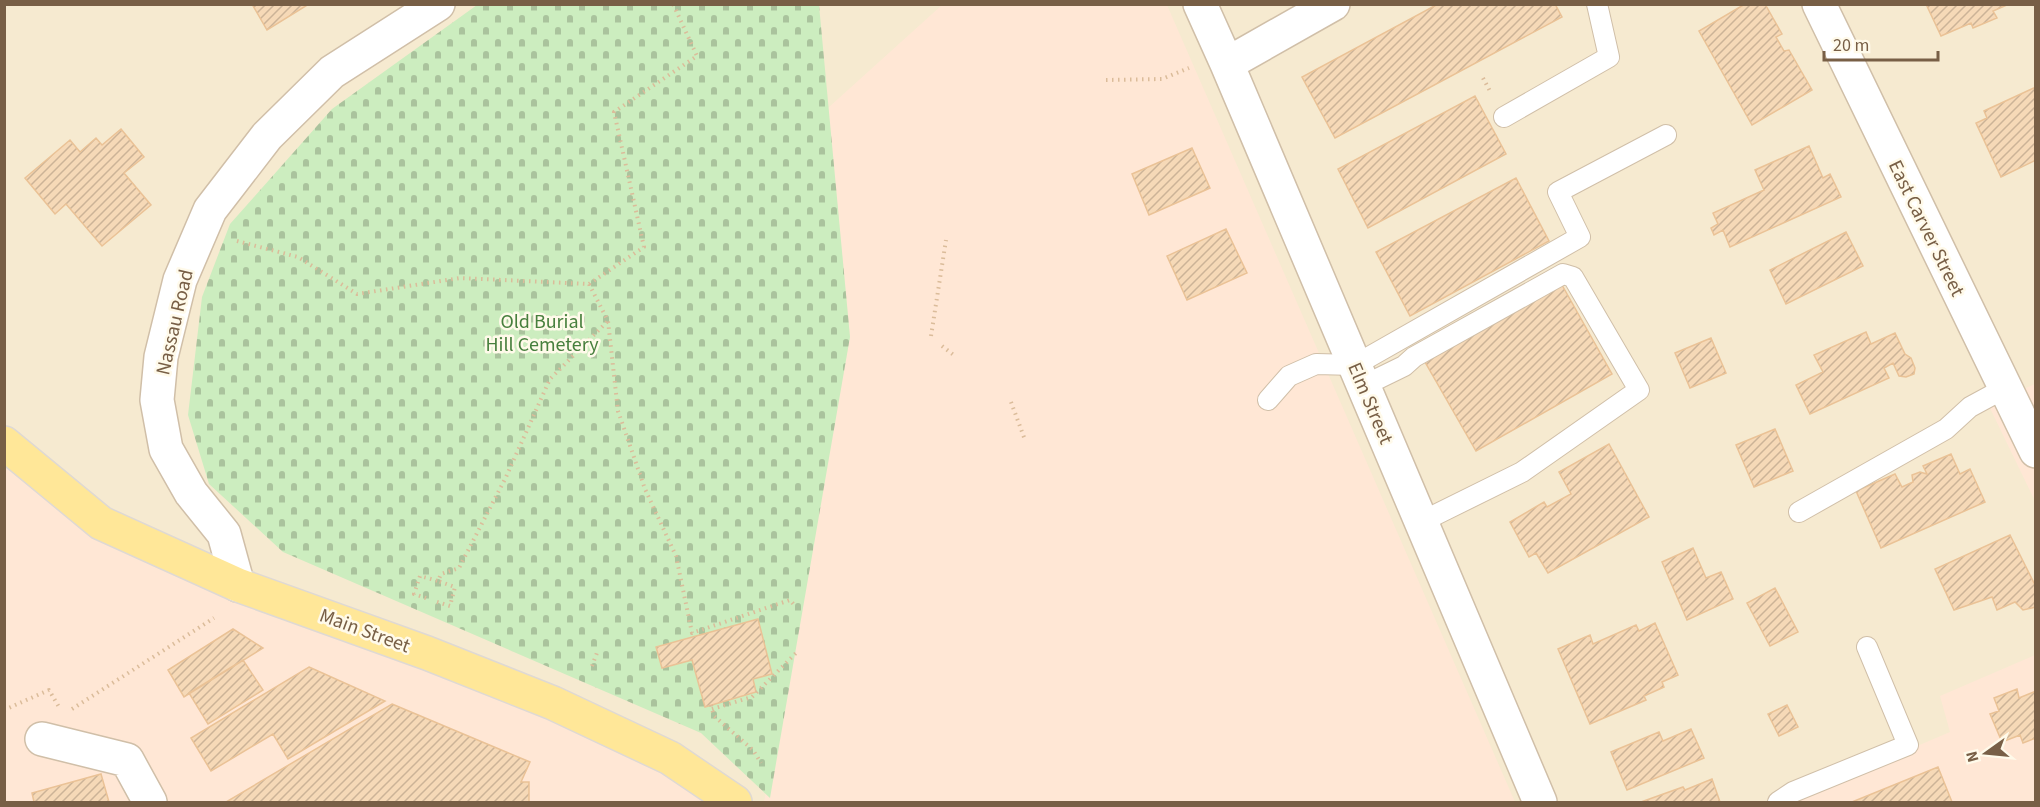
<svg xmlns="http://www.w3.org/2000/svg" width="2040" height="807" font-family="'Source Sans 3',sans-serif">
  <defs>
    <pattern id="cemetery-stones" width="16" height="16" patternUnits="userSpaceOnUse" patternTransform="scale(1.5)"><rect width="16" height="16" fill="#ccedbf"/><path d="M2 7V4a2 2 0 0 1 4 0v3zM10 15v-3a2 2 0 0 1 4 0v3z" fill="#aac39d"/></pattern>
    <pattern id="building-hatch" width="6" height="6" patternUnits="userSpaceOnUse" patternTransform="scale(1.5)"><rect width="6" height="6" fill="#f6d9b7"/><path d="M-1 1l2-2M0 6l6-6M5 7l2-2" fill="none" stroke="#ccb397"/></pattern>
  </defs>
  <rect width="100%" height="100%" fill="#fef7e2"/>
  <path fill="#f6ead0" d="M 5,5 L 2035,5 L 2035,802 L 5,802 Z"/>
  <path fill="#ffe7d5" d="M 942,5 L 1167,5 L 1515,802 L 764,802 L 850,337 L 828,108 Z
    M 2035,384 L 2035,501 L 1988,404 Z
    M 4,426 L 102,523 L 552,707 L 733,802 L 5,802 Z
    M 2035,655 L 2035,802 L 1786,802 L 1950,732 L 1940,696 Z"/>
  <path fill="url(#cemetery-stones)" d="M 477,5 L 819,5 L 850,337 L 770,798 L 701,733 L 283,552 L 209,484 L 188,415 L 202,297 L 230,224 L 332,109 Z"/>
  <path fill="url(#building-hatch)" stroke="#eac296" stroke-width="1.5" d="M 252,4 L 309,4 L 267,30 Z
    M 1438,4 L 1555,4 L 1562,17 L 1335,138 L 1302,77 Z
    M 1745,4 L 1765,4 L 1782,34 L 1776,37 L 1784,51 L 1789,50 L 1812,90 L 1752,125 L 1699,31 Z
    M 1926,4 L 2009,4 L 1993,11 L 1997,18 L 1973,28 L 1971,23 L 1941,36 Z
    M 2036,87 L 2036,160 L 2001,177 L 1976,123 L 1987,118 L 1984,111 Z
    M 1475,96 L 1506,154 L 1368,228 L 1338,169 Z
    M 121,129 L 144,157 L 124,173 L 151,205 L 102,246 L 66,204 L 55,214 L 25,178 L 70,140 L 80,152 L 96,138 L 102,145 Z
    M 1809,146 L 1823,178 L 1830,174 L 1841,197 L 1730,247 L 1723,230 L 1714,235 L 1711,228 L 1718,224 L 1713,213 L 1764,190 L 1755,170 Z
    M 1192,148 L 1210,188 L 1149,215 L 1132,174 Z
    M 1516,178 L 1549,241 L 1410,316 L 1376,252 Z
    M 1226,229 L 1247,273 L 1187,300 L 1167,256 Z
    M 1846,232 L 1863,266 L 1786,304 L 1770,270 Z
    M 1562,285 L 1612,374 L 1476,451 L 1425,362 Z
    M 1866,332 L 1871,344 L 1895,333 L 1905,354 L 1911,358 L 1915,368 L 1914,374 L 1906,377 L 1899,376 L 1893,363 L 1884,368 L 1889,378 L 1810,414 L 1796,385 L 1823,372 L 1814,355 Z
    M 1711,338 L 1726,373 L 1690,388 L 1675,353 Z
    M 1775,429 L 1793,471 L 1754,487 L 1736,445 Z
    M 1609,444 L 1649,517 L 1548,573 L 1536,553 L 1529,557 L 1510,522 L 1544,502 L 1547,507 L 1571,494 L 1559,472 Z
    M 1951,454 L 1960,474 L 1970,469 L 1985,502 L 1881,548 L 1856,491 L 1895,474 L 1902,487 L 1913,482 L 1912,475 L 1920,472 L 1927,474 L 1923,466 Z
    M 2010,535 L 2036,587 L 2036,607 L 2023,610 L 2015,602 L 1997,610 L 1992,597 L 1954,610 L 1935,569 Z
    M 1693,548 L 1706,578 L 1721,572 L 1733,599 L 1687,620 L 1662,562 Z
    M 1775,588 L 1798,632 L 1770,646 L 1747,603 Z
    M 758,619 L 772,674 L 753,679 L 756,692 L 705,707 L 692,660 L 662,668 L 656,647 Z
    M 1655,623 L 1678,675 L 1662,682 L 1664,687 L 1644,696 L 1646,700 L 1590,724 L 1558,649 L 1590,635 L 1593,644 L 1636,625 L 1639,631 Z
    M 233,629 L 263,648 L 184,697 L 168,670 Z
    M 243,660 L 263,690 L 208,724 L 189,693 Z
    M 309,667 L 385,701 L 288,759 L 273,734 L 211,771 L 191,738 Z
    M 2017,689 L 2019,698 L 2036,691 L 2036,738 L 2023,743 L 2020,735 L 2002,742 L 1990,714 L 1999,711 L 1994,698 Z
    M 392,704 L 530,762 L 521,782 L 529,782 L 529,802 L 226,802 Z
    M 1787,705 L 1798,727 L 1779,736 L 1768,714 Z
    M 1691,729 L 1704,758 L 1627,790 L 1611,752 L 1659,732 L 1663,741 Z
    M 1938,767 L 1952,802 L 1852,802 Z
    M 101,774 L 109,802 L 34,802 L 32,793 Z
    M 1712,779 L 1720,802 L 1641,802 L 1683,787 L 1685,790 Z"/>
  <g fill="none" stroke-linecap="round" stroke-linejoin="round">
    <g stroke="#d0bfa8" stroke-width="22">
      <path id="lane" d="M 1504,117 L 1609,57 L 1597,4
        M 1363,386 L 1404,366 L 1414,357 L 1563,274 L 1573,277 L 1639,390 L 1522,472 L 1421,522
        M 1268,400 L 1289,376 L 1316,364 L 1355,365 L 1580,237 L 1558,192 L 1666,135
        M 1799,512 L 1946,429 L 1970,407 L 2005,388
        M 1778,802 L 1793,792 L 1908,745 L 1867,647"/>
    </g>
    <g stroke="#d0bfa8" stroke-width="36">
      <path id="street" d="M 1200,4 L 1227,64 L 1540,802
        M 1819,4 L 2036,451
        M 1227,64 L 1333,4
        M 238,585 L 224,534 L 191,493 L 166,449 L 157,400 L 161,357 L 180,280 L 210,210 L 267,136 L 332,72 L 438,4
        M 42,739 L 127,760 L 150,802"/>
    </g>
    <g stroke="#dfd9d3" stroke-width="36">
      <path id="primary" d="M 4,443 L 101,523 L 238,585 L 427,653 L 553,703 L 670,758 L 735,802"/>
    </g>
    <path stroke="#dbbc9a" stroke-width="4" stroke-dasharray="1.5 4.5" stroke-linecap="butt" d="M 1483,78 L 1491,93
      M 1106,80 L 1162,79 L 1189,68
      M 237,241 L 298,257 L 357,294 L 460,278 L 589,284 L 644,247 L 614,112 L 697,56 L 673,4
      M 589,284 L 608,321 L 618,411 L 645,489 L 676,556 L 692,633 L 790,600 L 795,606
      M 931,336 L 946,240
      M 942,346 L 955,356
      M 1011,402 L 1025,440
      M 426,598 L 414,594 L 420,576 L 438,581 L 441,574 L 459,568 L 506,477 L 550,379 L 608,321
      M 437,602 L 450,606 L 455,587 L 438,581
      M 592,666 L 598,650
      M 711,705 L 714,716 L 753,750 L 761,763
      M 72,709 L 214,618
      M 712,709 L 752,697 L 798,651
      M 4,710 L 49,690 L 59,707"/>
    <use href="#lane" stroke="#fff" stroke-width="20"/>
    <use href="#street" stroke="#fff" stroke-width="33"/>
    <use href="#primary" stroke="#ffe798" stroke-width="33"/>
  </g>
  <g text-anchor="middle" stroke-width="5" stroke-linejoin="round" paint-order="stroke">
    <g font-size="20" fill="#785f46" stroke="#fffaea">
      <text transform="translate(1927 228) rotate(64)" y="7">East Carver Street</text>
      <text transform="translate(174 322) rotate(-77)" y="7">Nassau Road</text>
      <text transform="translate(1371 403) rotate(67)" y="7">Elm Street</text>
      <text transform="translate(365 630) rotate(20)" y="7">Main Street</text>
    </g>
    <g font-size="20" fill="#477f3d" stroke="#fffaea">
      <text x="542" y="328">Old Burial<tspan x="542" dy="23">Hill Cemetery</tspan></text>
    </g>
  </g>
  <rect width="2040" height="807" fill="none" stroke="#785f46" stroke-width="12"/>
  <g transform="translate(1986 753) rotate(255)" stroke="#fffaea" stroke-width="4.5" paint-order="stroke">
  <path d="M0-4.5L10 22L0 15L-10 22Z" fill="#785f46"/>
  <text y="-9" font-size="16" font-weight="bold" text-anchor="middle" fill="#785f46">N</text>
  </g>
  <path d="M1824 51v9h114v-9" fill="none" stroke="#785f46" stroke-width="3"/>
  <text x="1833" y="51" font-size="18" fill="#785f46" stroke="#fffaea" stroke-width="4.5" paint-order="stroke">20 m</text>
</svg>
